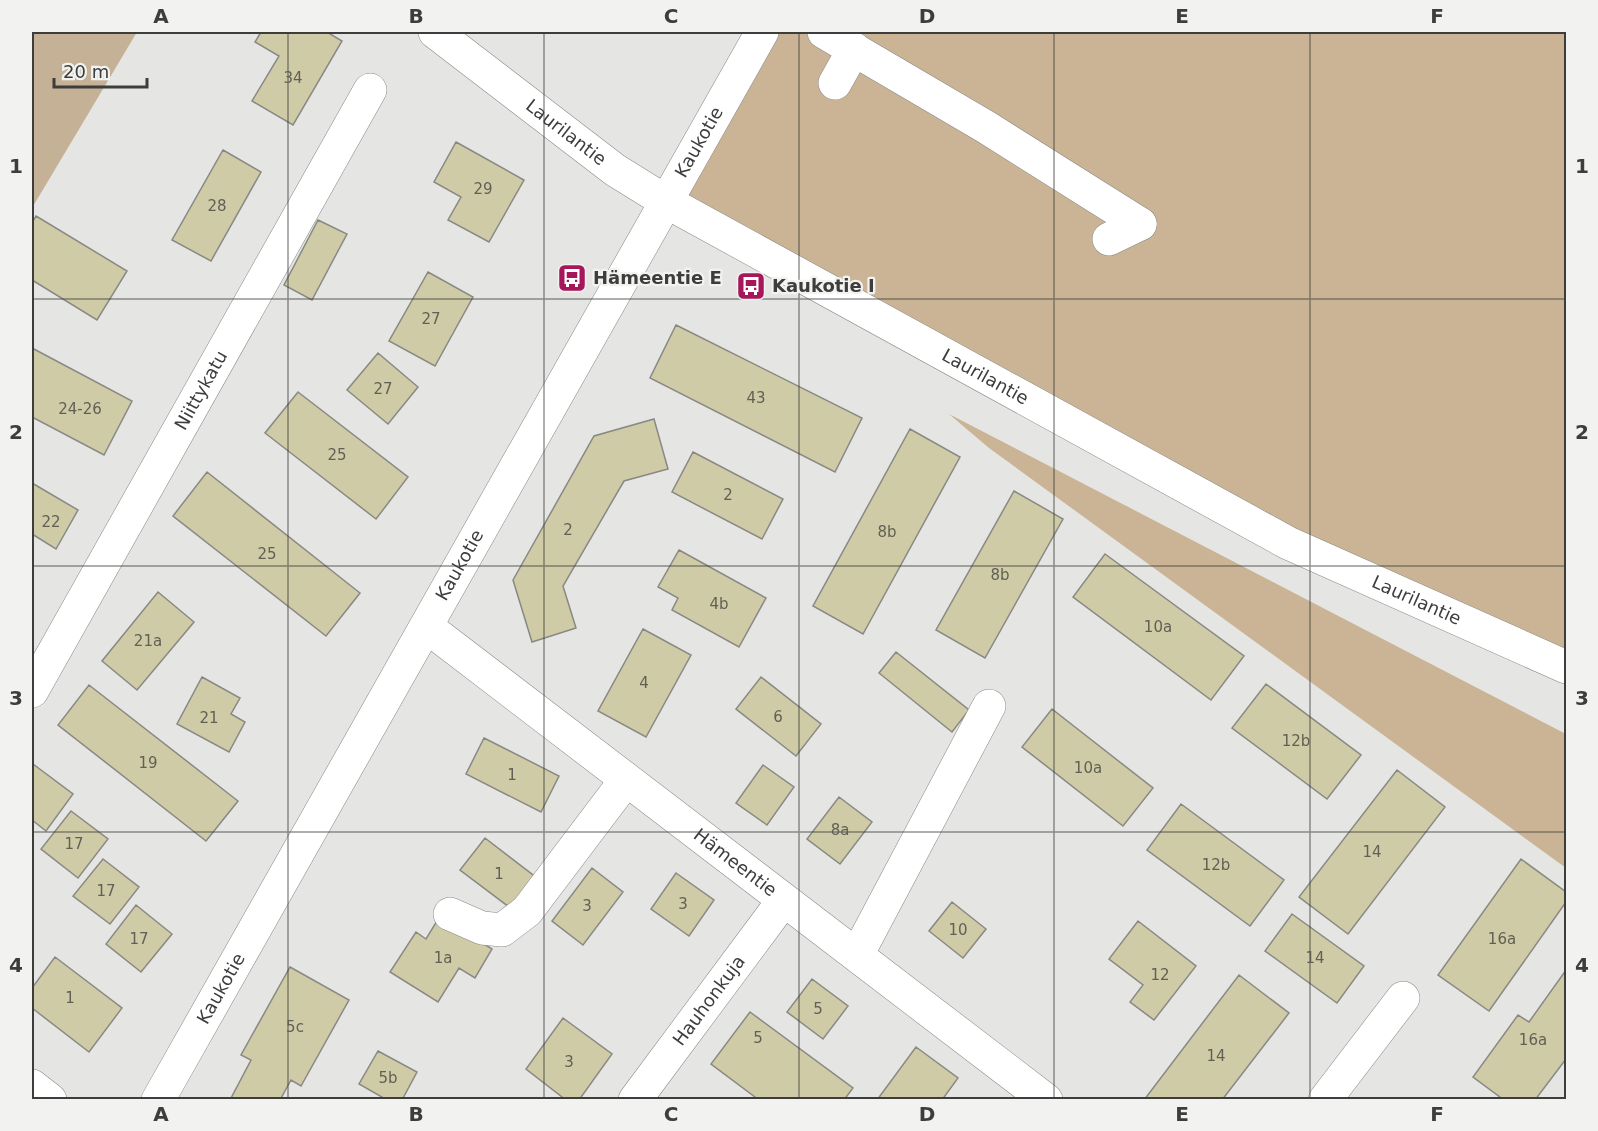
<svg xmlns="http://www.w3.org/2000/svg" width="1598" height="1131" font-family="'DejaVu Sans',sans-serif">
  <rect width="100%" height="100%" fill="#e5e6e3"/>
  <path fill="#c5b195" d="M 32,32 L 137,32 L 32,208 Z"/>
  <path fill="#cab495" d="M 762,32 L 1566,32 L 1566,667 L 1288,543 L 665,201 Z
    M 949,414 L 1566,734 L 1566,868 L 989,448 Z"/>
  <path fill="#cfcba6" stroke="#898885" stroke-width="1.5" d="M 261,32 L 327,32 L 342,41 L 293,125 L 252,101 L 279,56 L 255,42 Z
    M 456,142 L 524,180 L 489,242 L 448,220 L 461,197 L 434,182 Z
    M 223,150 L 261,172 L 211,261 L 172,240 Z
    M 36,216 L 127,271 L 97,320 L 32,280 L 32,223 Z
    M 318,220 L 347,234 L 312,300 L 284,285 Z
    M 428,272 L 473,297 L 435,366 L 389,341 Z
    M 676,325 L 862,418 L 835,472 L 650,378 Z
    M 32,348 L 132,401 L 104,455 L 32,417 Z
    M 378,353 L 418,387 L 388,424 L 347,390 Z
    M 298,392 L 408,477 L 376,519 L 265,433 Z
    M 654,419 L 668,469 L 624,481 L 563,586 L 576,628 L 532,642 L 513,580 L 594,436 Z
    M 910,429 L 960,457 L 863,634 L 813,606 Z
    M 693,452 L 783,499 L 762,539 L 672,492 Z
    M 207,472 L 360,593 L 326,636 L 173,516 Z
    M 32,483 L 78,510 L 56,549 L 32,534 Z
    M 1014,491 L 1063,519 L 985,658 L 936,630 Z
    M 679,550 L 766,598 L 739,647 L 672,610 L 678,598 L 658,587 Z
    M 1105,554 L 1244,656 L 1211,700 L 1073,597 Z
    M 158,592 L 194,622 L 137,690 L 102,661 Z
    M 643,629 L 691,655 L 646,737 L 598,711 Z
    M 896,652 L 969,710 L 952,732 L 879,673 Z
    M 202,677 L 240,698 L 231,714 L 245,722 L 229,752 L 177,724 Z
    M 761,677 L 821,724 L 796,756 L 736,709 Z
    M 1266,684 L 1361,755 L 1327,799 L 1232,728 Z
    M 89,685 L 238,801 L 206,841 L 58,725 Z
    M 1052,709 L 1153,788 L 1123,826 L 1022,747 Z
    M 484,738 L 559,776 L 541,812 L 466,774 Z
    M 33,764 L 73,794 L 46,831 L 32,820 Z
    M 763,765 L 794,787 L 767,825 L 736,803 Z
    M 1397,770 L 1445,807 L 1348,934 L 1299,897 Z
    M 839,797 L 872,822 L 840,864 L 807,839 Z
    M 1181,804 L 1284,880 L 1250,926 L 1147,850 Z
    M 71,811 L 108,839 L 78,878 L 41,849 Z
    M 485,838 L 537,878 L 513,910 L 460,870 Z
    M 103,859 L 139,887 L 110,924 L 73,896 Z
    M 1521,859 L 1566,892 L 1566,902 L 1489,1011 L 1438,975 Z
    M 592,868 L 623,892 L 583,945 L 552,921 Z
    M 676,873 L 714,900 L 689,936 L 651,909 Z
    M 952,902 L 986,929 L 963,958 L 929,931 Z
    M 136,905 L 172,934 L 141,972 L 106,944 Z
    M 1292,914 L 1364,966 L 1337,1003 L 1265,951 Z
    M 440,916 L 492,949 L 475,978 L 459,968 L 438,1002 L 390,972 L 416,932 L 426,939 Z
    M 1138,921 L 1196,966 L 1154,1020 L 1130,1002 L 1143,985 L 1109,959 Z
    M 55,957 L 122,1008 L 89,1052 L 32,1008 L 32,988 Z
    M 290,967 L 349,1000 L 301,1086 L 291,1080 L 280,1100 L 230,1100 L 251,1060 L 241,1055 Z
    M 1566,970 L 1566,1059 L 1535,1100 L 1504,1100 L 1473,1077 L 1518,1015 L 1529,1022 Z
    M 1239,975 L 1289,1013 L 1222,1100 L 1144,1100 Z
    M 812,979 L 848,1006 L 823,1039 L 787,1012 Z
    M 750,1012 L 853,1088 L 844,1100 L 759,1100 L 711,1064 Z
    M 563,1018 L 612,1054 L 579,1100 L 566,1100 L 526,1069 Z
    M 916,1047 L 958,1078 L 942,1100 L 877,1100 Z
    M 378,1051 L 417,1072 L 402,1100 L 387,1100 L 359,1084 Z"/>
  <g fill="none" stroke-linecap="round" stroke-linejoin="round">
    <g stroke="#898a87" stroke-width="34">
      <g id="minor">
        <path id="s1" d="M 435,32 L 615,170 L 665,201 L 1288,543 L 1566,667"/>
        <path d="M 824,32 L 986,127 L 1140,224"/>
        <path d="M 835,83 L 854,49"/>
        <path d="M 1109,239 L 1140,224"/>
        <path id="s2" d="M 427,627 L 1046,1100"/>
        <path id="s3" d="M 32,691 L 370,90"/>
        <path d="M 450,914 L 482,928 L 502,930 L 527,911 L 626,780"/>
        <path d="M 857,955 L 989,706"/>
        <path d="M 32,1086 L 50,1100"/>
        <path id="s4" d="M 158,1100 C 360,744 559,386 762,32"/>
        <path id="s5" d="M 635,1100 L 783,901"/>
        <path d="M 1325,1100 L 1403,998"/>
      </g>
    </g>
    <use href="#minor" stroke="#fff" stroke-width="33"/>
  </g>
  <path fill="none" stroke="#3d3d3c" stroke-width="1.5" stroke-opacity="0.55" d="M 288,32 L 288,1100M 544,32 L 544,1100M 799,32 L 799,1100M 1054,32 L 1054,1100M 1310,32 L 1310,1100M 32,299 L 1566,299M 32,566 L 1566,566M 32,832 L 1566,832"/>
  <defs>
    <g id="bus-square" transform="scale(1.5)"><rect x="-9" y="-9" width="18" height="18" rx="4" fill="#a5165a" stroke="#f2f3f0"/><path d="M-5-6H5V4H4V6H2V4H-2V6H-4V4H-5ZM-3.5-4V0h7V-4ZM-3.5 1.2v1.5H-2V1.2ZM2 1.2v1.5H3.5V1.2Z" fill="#fff"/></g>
  </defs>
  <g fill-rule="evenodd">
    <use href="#bus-square" x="572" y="278"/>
    <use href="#bus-square" x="751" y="286"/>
  </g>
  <g text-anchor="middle" stroke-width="4.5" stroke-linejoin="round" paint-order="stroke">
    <g font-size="15" fill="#626056">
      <text x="293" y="83">34</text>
      <text x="483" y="194">29</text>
      <text x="217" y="211">28</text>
      <text x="431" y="324">27</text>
      <text x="383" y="394">27</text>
      <text x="756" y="403">43</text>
      <text x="80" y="414">24-26</text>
      <text x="337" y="460">25</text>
      <text x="728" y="500">2</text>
      <text x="51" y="527">22</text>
      <text x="568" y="535">2</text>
      <text x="887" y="537">8b</text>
      <text x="267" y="559">25</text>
      <text x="1000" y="580">8b</text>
      <text x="719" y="609">4b</text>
      <text x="1158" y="632">10a</text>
      <text x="148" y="646">21a</text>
      <text x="644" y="688">4</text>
      <text x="778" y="722">6</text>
      <text x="209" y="723">21</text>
      <text x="1296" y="746">12b</text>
      <text x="148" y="768">19</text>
      <text x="1088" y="773">10a</text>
      <text x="512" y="780">1</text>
      <text x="840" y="835">8a</text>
      <text x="74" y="849">17</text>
      <text x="1372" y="857">14</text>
      <text x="1216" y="870">12b</text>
      <text x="499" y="879">1</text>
      <text x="106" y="896">17</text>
      <text x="683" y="909">3</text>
      <text x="587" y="911">3</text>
      <text x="958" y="935">10</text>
      <text x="139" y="944">17</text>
      <text x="1502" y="944">16a</text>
      <text x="443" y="963">1a</text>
      <text x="1315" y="963">14</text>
      <text x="1160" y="980">12</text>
      <text x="70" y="1003">1</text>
      <text x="818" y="1014">5</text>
      <text x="295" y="1032">5c</text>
      <text x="758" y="1043">5</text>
      <text x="1533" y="1045">16a</text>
      <text x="1216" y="1061">14</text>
      <text x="569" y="1067">3</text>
      <text x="388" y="1083">5b</text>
    </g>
    <g font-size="18" fill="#3d3d3c" stroke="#f2f3f0">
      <text dy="6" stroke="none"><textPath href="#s1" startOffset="165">Laurilantie</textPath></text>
      <text dy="6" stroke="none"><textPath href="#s4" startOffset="1100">Kaukotie</textPath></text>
      <text dy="6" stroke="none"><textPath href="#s1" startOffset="651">Laurilantie</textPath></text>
      <text dy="6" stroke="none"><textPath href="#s3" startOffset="345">Niittykatu</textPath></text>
      <text dy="6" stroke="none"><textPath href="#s4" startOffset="614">Kaukotie</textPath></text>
      <text dy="6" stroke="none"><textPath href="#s1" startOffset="1137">Laurilantie</textPath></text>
      <text dy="6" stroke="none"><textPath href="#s2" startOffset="388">Hämeentie</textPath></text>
      <text dy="6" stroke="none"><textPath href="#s4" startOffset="128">Kaukotie</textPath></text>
      <text dy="6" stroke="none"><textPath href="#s5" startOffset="124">Hauhonkuja</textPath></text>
    </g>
    <g font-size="18" font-weight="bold" fill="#3d3d3c" stroke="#f2f3f0" text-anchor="start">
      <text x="593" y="284">Hämeentie E</text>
      <text x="772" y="292">Kaukotie I</text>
    </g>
  </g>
  <rect width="1598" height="1131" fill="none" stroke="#f2f3f0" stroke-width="66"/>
  <path d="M54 78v9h93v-9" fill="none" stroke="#3d3d3c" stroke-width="3"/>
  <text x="63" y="78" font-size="18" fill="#3d3d3c" stroke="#f2f3f0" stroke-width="4.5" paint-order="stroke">20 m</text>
  <rect x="33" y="33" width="1532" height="1065" fill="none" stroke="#3d3d3c" stroke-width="2"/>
  <g font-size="20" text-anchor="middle" font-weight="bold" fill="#3d3d3c">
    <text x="161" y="23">A</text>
    <text x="416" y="23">B</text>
    <text x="671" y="23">C</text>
    <text x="927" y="23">D</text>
    <text x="1182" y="23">E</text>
    <text x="1437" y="23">F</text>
    <text x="16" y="173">1</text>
    <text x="1582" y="173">1</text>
    <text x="16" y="439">2</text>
    <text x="1582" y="439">2</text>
    <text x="16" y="705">3</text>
    <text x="1582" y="705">3</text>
    <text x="16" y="972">4</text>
    <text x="1582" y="972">4</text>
    <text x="161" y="1121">A</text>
    <text x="416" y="1121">B</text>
    <text x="671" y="1121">C</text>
    <text x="927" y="1121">D</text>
    <text x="1182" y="1121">E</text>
    <text x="1437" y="1121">F</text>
  </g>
</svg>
